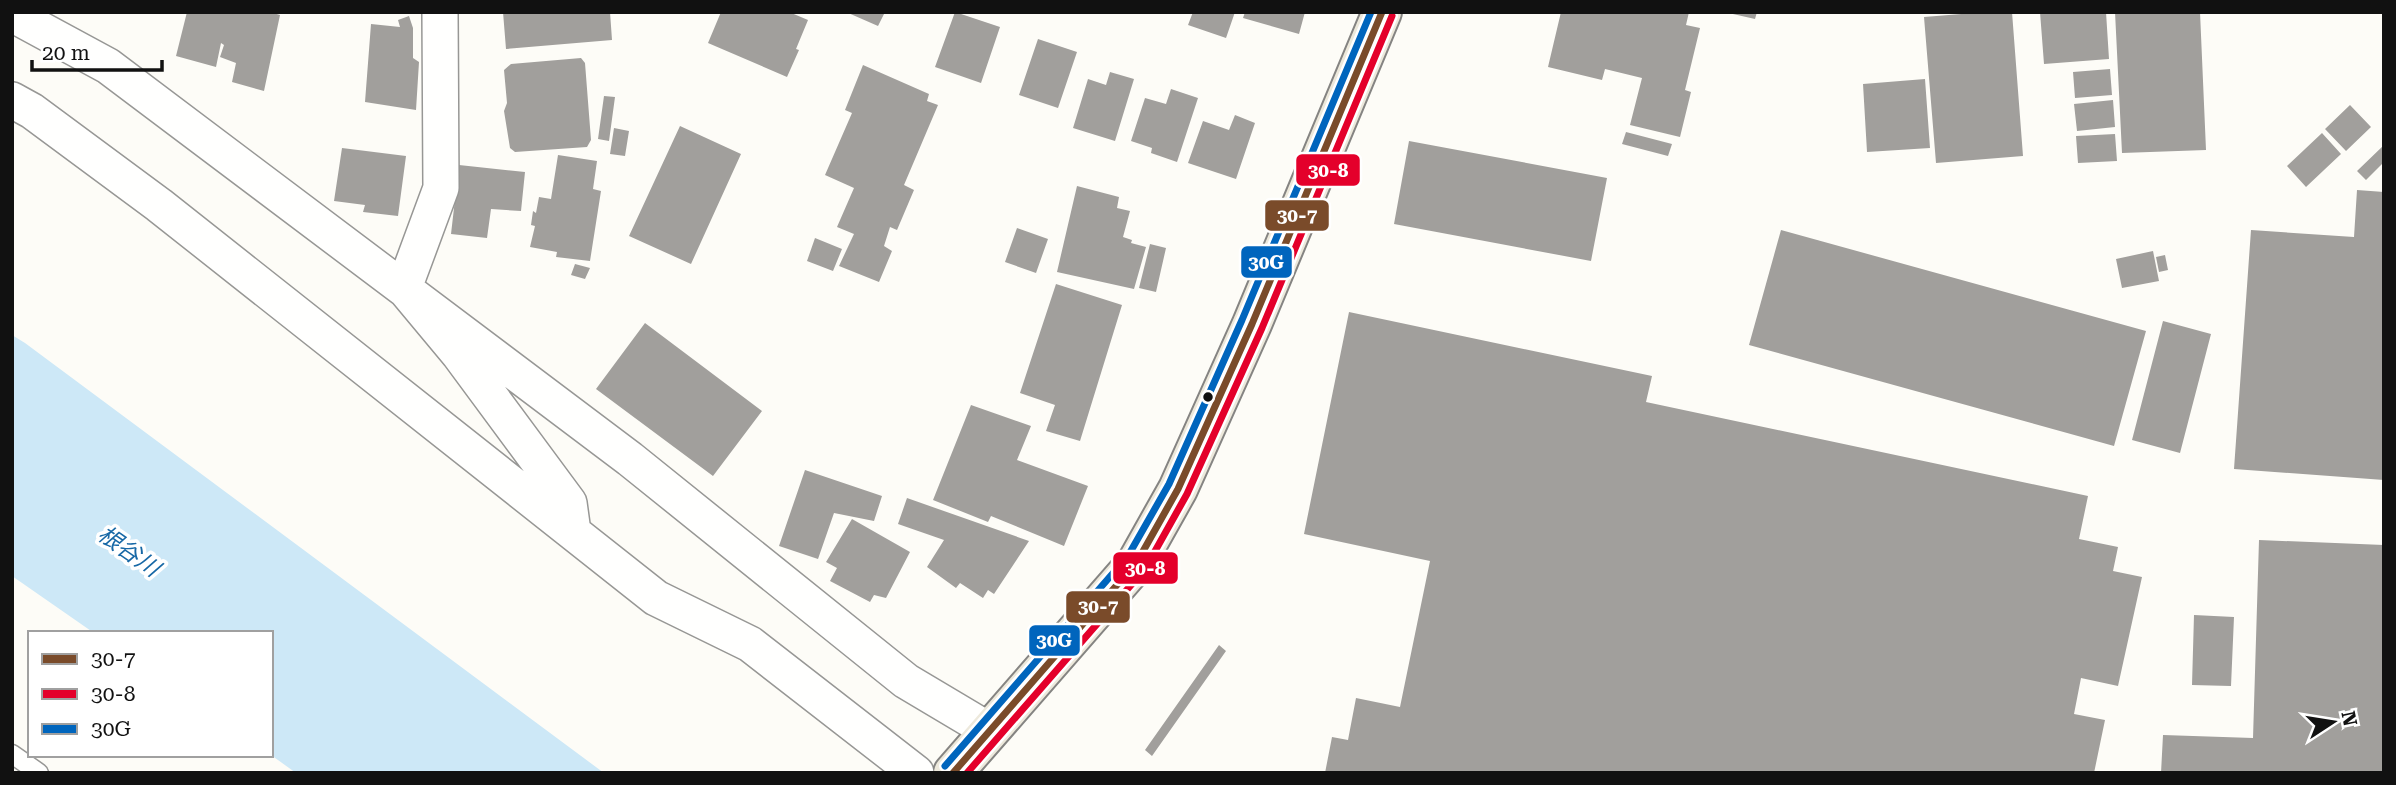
<svg xmlns="http://www.w3.org/2000/svg" width="2396" height="785" font-family="'Roboto Serif','Noto Sans JP',serif">
  <rect width="100%" height="100%" fill="#fdfcf7"/>
  <path fill="#cde8f7" d="M 12,335 L 25,343 L 604,773 L 296,773 L 271,755 L 271,633 L 94,633 L 12,576 Z"/>
  <path fill="#a19f9c" d="M 187,12 L 270,12 L 280,15 L 264,91 L 232,82 L 236,63 L 220,57 L 224,45 L 221,43 L 216,67 L 176,56 Z
    M 503,12 L 610,12 L 612,40 L 506,49 Z
    M 721,12 L 789,12 L 808,20 L 796,49 L 799,50 L 787,77 L 708,43 Z
    M 846,12 L 885,12 L 878,26 Z
    M 955,12 L 1000,27 L 981,83 L 935,67 Z
    M 1193,12 L 1235,12 L 1226,38 L 1188,25 Z
    M 1245,12 L 1305,12 L 1299,34 L 1243,18 Z
    M 1561,12 L 1689,12 L 1686,25 L 1700,28 L 1685,90 L 1691,92 L 1680,137 L 1630,125 L 1642,78 L 1605,69 L 1602,80 L 1548,67 Z
    M 1724,12 L 1757,12 L 1755,19 Z
    M 1986,12 L 2012,12 L 2023,156 L 1936,163 L 1924,17 Z
    M 2040,12 L 2106,12 L 2109,59 L 2044,64 Z
    M 2115,12 L 2200,12 L 2206,150 L 2122,153 Z
    M 409,16 L 413,28 L 413,58 L 419,62 L 416,110 L 365,102 L 371,24 L 400,27 L 398,20 Z
    M 1038,39 L 1077,52 L 1058,108 L 1019,95 Z
    M 581,58 L 585,63 L 591,140 L 587,147 L 515,152 L 510,148 L 504,111 L 507,103 L 504,70 L 511,64 Z
    M 863,65 L 929,94 L 927,101 L 938,105 L 904,185 L 914,190 L 897,230 L 890,227 L 884,246 L 892,251 L 879,282 L 839,266 L 854,234 L 837,227 L 854,188 L 825,175 L 852,113 L 845,110 Z
    M 2110,69 L 2112,95 L 2075,98 L 2073,72 Z
    M 1110,72 L 1134,79 L 1115,141 L 1073,128 L 1088,79 L 1106,85 Z
    M 1925,79 L 1930,148 L 1867,152 L 1863,84 Z
    M 1171,89 L 1198,98 L 1177,162 L 1151,153 L 1152,148 L 1131,141 L 1145,98 L 1166,104 Z
    M 604,96 L 615,97 L 609,141 L 598,139 Z
    M 2113,100 L 2115,127 L 2077,131 L 2074,104 Z
    M 2350,105 L 2371,127 L 2346,151 L 2325,129 Z
    M 1235,115 L 1255,123 L 1236,179 L 1188,163 L 1203,121 L 1229,130 Z
    M 680,126 L 741,154 L 691,264 L 629,236 Z
    M 614,128 L 629,131 L 625,156 L 610,154 Z
    M 1626,132 L 1672,144 L 1668,156 L 1622,144 Z
    M 2322,133 L 2341,154 L 2306,187 L 2287,166 Z
    M 2115,134 L 2117,161 L 2078,163 L 2076,136 Z
    M 1409,141 L 1607,178 L 1591,261 L 1394,224 Z
    M 2384,145 L 2384,162 L 2366,180 L 2357,171 Z
    M 342,148 L 406,156 L 398,216 L 363,212 L 365,205 L 334,201 Z
    M 558,155 L 597,161 L 593,189 L 601,191 L 590,261 L 556,257 L 557,252 L 530,247 L 535,226 L 531,225 L 533,211 L 536,213 L 539,197 L 551,199 Z
    M 459,165 L 525,172 L 521,211 L 491,209 L 487,238 L 451,234 Z
    M 1077,186 L 1119,197 L 1117,208 L 1130,211 L 1123,237 L 1132,240 L 1131,243 L 1146,247 L 1134,289 L 1057,272 Z
    M 2357,190 L 2384,192 L 2384,480 L 2234,469 L 2251,230 L 2354,237 Z
    M 1017,228 L 1048,239 L 1036,273 L 1005,262 Z
    M 1781,230 L 2146,331 L 2114,446 L 1749,345 Z
    M 815,238 L 842,249 L 833,271 L 807,261 Z
    M 1150,244 L 1166,248 L 1156,292 L 1139,288 Z
    M 2153,251 L 2159,281 L 2122,288 L 2116,259 Z
    M 2165,255 L 2168,270 L 2159,272 L 2156,257 Z
    M 575,264 L 590,268 L 585,279 L 571,275 Z
    M 1056,284 L 1122,305 L 1080,441 L 1046,431 L 1055,405 L 1020,393 Z
    M 1349,312 L 1652,376 L 1646,402 L 2088,496 L 2079,539 L 2118,547 L 2113,571 L 2142,577 L 2118,686 L 2081,678 L 2074,714 L 2105,720 L 2094,773 L 1325,773 L 1332,737 L 1348,740 L 1356,698 L 1400,707 L 1430,561 L 1304,534 Z
    M 2163,321 L 2211,334 L 2180,453 L 2132,440 Z
    M 645,323 L 762,411 L 713,476 L 596,389 Z
    M 971,405 L 1031,426 L 1017,460 L 1088,486 L 1064,546 L 991,516 L 988,522 L 933,500 Z
    M 805,470 L 882,496 L 874,521 L 834,513 L 818,559 L 779,546 Z
    M 907,498 L 1029,541 L 994,594 L 988,590 L 983,598 L 960,583 L 956,588 L 927,567 L 944,540 L 898,524 Z
    M 852,519 L 910,552 L 886,598 L 874,595 L 870,602 L 830,581 L 837,568 L 826,562 Z
    M 2259,540 L 2384,545 L 2384,773 L 2161,773 L 2163,735 L 2253,738 Z
    M 2194,615 L 2234,617 L 2231,686 L 2192,685 Z
    M 1219,645 L 1226,651 L 1152,756 L 1145,750 Z"/>
  <g fill="none" stroke-linecap="round" stroke-linejoin="round">
    <g stroke="#979795" stroke-width="21">
      <path id="service" d="M 12,754 L 39,773"/>
    </g>
    <g stroke="#979795" stroke-width="38">
      <path id="minor" d="M 440,12 L 441,188 L 404,288 L 459,354 L 569,503 L 573,532
        M 12,14 L 108,66 L 630,459 L 906,681 L 990,731
        M 12,100 L 32,111 L 159,205 L 656,598 L 750,644 L 916,773"/>
    </g>
    <g stroke="#858482" stroke-width="42">
      <path id="primary" d="M 953,773 L 1137,562 L 1178,489 L 1252,324 L 1382,12"/>
    </g>
    <use href="#service" stroke="#fffffe" stroke-width="18"/>
    <use href="#minor" stroke="#fffffe" stroke-width="35"/>
    <use href="#primary" stroke="#ede9dc" stroke-width="38"/>
    <g stroke="#fff" stroke-width="12">
      <path id="bus-1" d="M 953,773 L 1137,562 L 1178,489 L 1252,324 L 1382,12"/>
    </g>
    <g stroke="#fff" stroke-width="12">
      <path id="bus-2" d="M 967,773 L 1145,569 L 1187,494 L 1262,328 L 1392,16"/>
    </g>
    <g stroke="#fff" stroke-width="12">
      <path id="bus-3" d="M 945,766 L 1128,556 L 1169,484 L 1242,320 L 1371,12"/>
    </g>
    <use href="#bus-1" stroke="#7a4b2a" stroke-width="7"/>
    <use href="#bus-2" stroke="#e4002b" stroke-width="7"/>
    <use href="#bus-3" stroke="#0065bd" stroke-width="7"/>
  </g>
  <circle fill="#111" stroke="#fff" stroke-width="2.5" cx="1208" cy="397" r="6"/>
  <g text-anchor="middle" stroke-width="7" stroke-linejoin="round" paint-order="stroke">
    <g font-size="23" font-style="italic" fill="#1768a6" stroke="#fff">
      <text transform="translate(129 551) rotate(35)" y="8">根谷川</text>
    </g>
  </g>
  <g stroke="#fff" stroke-width="2.5">
    <rect x="1295" y="153" width="66" height="34" rx="7" fill="#e4002b"/>
    <rect x="1264" y="199" width="66" height="33" rx="7" fill="#7a4b2a"/>
    <rect x="1240" y="245" width="53" height="34" rx="7" fill="#0065bd"/>
    <rect x="1112" y="551" width="67" height="34" rx="7" fill="#e4002b"/>
    <rect x="1065" y="590" width="66" height="34" rx="7" fill="#7a4b2a"/>
    <rect x="1028" y="624" width="53" height="33" rx="7" fill="#0065bd"/>
  </g>
  <g font-size="19" text-anchor="middle" font-weight="bold" fill="#fff">
    <text x="1328" y="177">30-8</text>
    <text x="1297" y="222">30-7</text>
    <text x="1266" y="269">30G</text>
    <text x="1145" y="575">30-8</text>
    <text x="1098" y="613">30-7</text>
    <text x="1054" y="647">30G</text>
  </g>
  <rect width="2396" height="785" fill="none" stroke="#111111" stroke-width="28"/>
  <rect x="28" y="631" width="245" height="126" fill="#ffffff" stroke="#a0a0a0" stroke-width="2"/>
  <rect x="42" y="654" width="35" height="10" fill="#7a4b2a" stroke="#a0a0a0" stroke-width="2"/>
  <text x="91" y="666" font-size="21" fill="#111111">30-7</text>
  <rect x="42" y="689" width="35" height="10" fill="#e4002b" stroke="#a0a0a0" stroke-width="2"/>
  <text x="91" y="701" font-size="21" fill="#111111">30-8</text>
  <rect x="42" y="724" width="35" height="10" fill="#0065bd" stroke="#a0a0a0" stroke-width="2"/>
  <text x="91" y="736" font-size="21" fill="#111111">30G</text>
  <g transform="translate(2333 722) rotate(78)" stroke="#ffffff" stroke-width="5" paint-order="stroke">
  <path d="M0-5L12 26L0 18L-12 26Z" fill="#111111"/>
  <text y="-10" font-size="19" font-weight="bold" text-anchor="middle" fill="#111111">N</text>
  </g>
  <path d="M32 60v10h130v-10" fill="none" stroke="#111111" stroke-width="3.5"/>
  <text x="42" y="60" font-size="21" fill="#111111" stroke="#ffffff" stroke-width="5" paint-order="stroke">20 m</text>
</svg>
